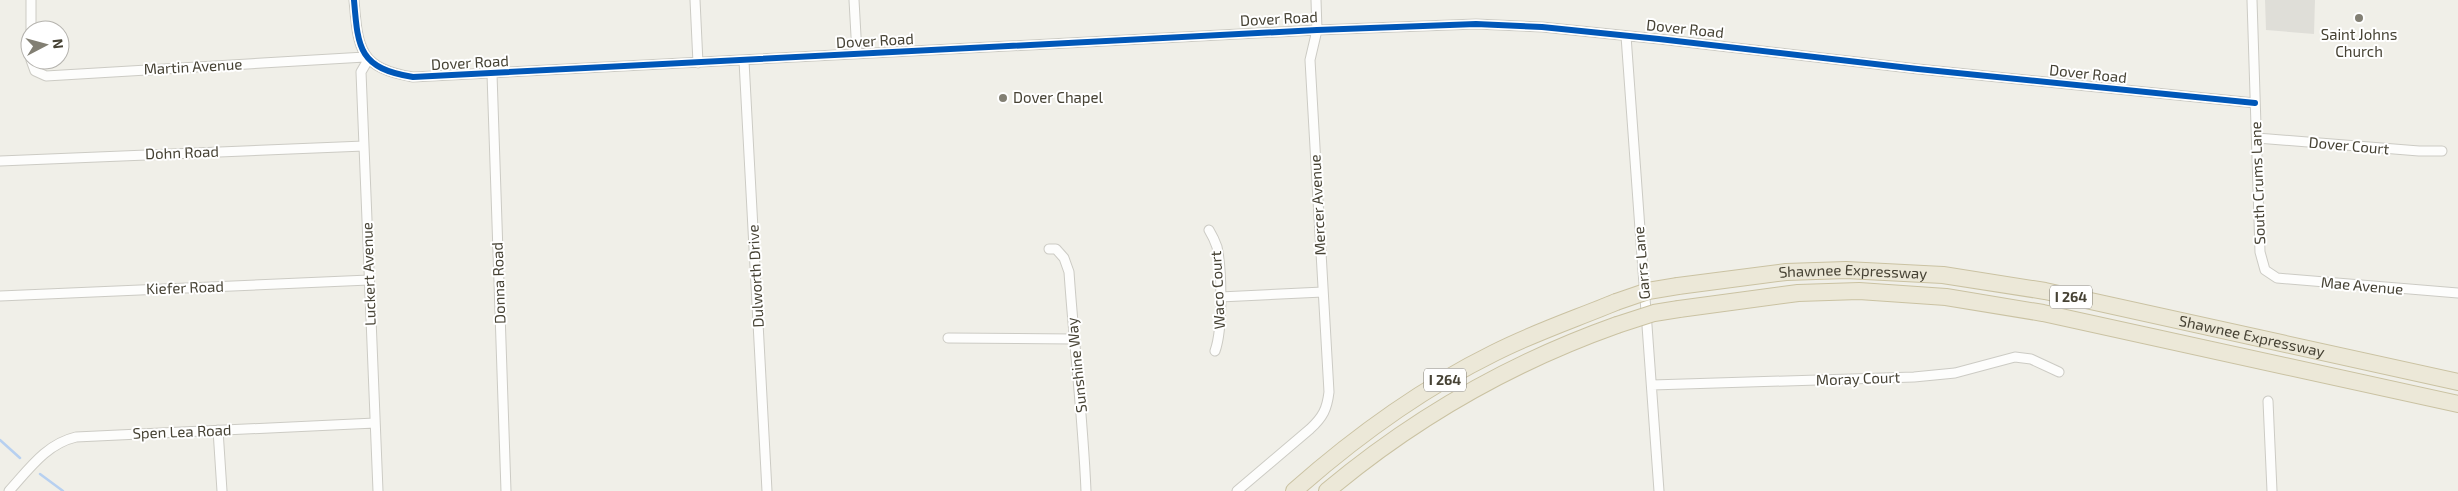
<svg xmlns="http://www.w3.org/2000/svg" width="2458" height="491" font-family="'Exo 2',sans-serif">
  <rect width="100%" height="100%" fill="#f0efe8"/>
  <path fill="#dfded8" d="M 2265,0 L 2315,0 L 2314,34 L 2266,30 Z"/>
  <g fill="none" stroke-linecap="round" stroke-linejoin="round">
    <path stroke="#b7d0f0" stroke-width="2.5" d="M 0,440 L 20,458
      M 40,474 L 63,491"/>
    <g stroke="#cccbc4" stroke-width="11">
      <path id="minor" d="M 31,0 L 31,30
        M 354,0 C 358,49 359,68 413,77 L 1317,30 L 1476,24 L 1542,27 L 1659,39 L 1918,69 L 2255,103
        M 695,0 L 698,63
        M 854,0 L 857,54
        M 2252,0 L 2260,252 L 2265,270 L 2277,278 L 2458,293
        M 1626,36 L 1659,491
        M 31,60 L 35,71 L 46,76 L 365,57
        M 368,60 L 361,72 L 378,491
        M 744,61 L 767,491
        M 492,74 L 506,491
        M 2257,138 L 2419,151 L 2442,151
        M 0,161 L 364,146
        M 1209,230 C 1212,235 1215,241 1217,247 C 1222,270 1223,329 1215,351
        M 1049,249 L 1056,249 L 1064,258 L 1069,272 C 1074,345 1083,418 1086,491
        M 0,296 L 369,280
        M 1220,297 L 1323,292
        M 948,338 L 1074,339
        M 1652,385 L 1914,377 L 1955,373 L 2015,357 L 2031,359 L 2059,372
        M 2268,401 L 2272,491
        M 218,430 L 222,491
        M 9,491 C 29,469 46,444 76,437 L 375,423
        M 1237,491 L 1310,429 C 1323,417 1327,409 1329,392 L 1310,60 L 1317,30 L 1316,0"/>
    </g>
    <g stroke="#cac2a2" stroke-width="18">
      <g id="motorway">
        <path id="s1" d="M 1678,286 L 1786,272 L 1846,270 L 1943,275 L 2045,291 L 2458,382"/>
        <path d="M 1679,309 L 1798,293 L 1859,291 L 1946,297 L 2043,313 L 2458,404"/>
        <path d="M 1294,491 C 1355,437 1421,389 1494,353 C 1533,333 1575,319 1616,302"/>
        <path d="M 1327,491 C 1414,418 1510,363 1617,325"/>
      </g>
    </g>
    <use href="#minor" stroke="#fdfdfc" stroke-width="9"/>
    <use href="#motorway" stroke="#ece8d8" stroke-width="16"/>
    <g stroke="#cac2a2" stroke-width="18" stroke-linecap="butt">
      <path id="motorway-bridge" d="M 1616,302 L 1648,291 L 1678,286
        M 1617,325 L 1654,313 L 1679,309"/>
    </g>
    <use href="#motorway-bridge" stroke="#ece8d8" stroke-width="16"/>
    <g stroke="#fff" stroke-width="9">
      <path id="cycleway" d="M 354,0 C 358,49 359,68 413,77 L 1317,30 L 1476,24 L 1542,27 L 1659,39 L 1918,69 L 2255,103"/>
    </g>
    <use href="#cycleway" stroke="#0057b8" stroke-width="6"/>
  </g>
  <g fill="#827f73" stroke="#fff" stroke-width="2">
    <circle cx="2359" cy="18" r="5"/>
    <circle cx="1003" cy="98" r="5"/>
  </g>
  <g text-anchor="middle" stroke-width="4" stroke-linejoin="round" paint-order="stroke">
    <g fill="#fff" stroke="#7e7b71" stroke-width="1">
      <rect x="2050" y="285.5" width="42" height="23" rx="4"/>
      <rect x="1424" y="368.5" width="42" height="23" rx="4"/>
    </g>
    <g font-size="14" font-weight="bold" fill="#464234">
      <text x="2071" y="302">I 264</text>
      <text x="1445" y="385">I 264</text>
    </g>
    <g font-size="15" fill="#464234" stroke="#fff">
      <text transform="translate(1279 19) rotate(-3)" y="5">Dover Road</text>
      <text transform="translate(1685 29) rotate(6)" y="5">Dover Road</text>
      <text transform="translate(875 41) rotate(-3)" y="5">Dover Road</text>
      <text transform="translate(470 63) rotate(-3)" y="5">Dover Road</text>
      <text transform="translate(193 67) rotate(-3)" y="5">Martin Avenue</text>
      <text transform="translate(2088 74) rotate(6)" y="5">Dover Road</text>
      <text transform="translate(2349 146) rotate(5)" y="5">Dover Court</text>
      <text transform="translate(182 153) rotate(-2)" y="5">Dohn Road</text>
      <text transform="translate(2258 183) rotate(-92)" y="5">South Crums Lane</text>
      <text transform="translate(1318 205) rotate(-93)" y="5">Mercer Avenue</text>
      <text transform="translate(1642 263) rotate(-95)" y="5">Garrs Lane</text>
      <text transform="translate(369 274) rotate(-92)" y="5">Luckert Avenue</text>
      <text dy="5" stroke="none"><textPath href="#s1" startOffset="176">Shawnee Expressway</textPath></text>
      <text transform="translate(756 276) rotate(-93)" y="5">Dulworth Drive</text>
      <text transform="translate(499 283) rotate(-92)" y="5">Donna Road</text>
      <text transform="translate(2362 286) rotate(5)" y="5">Mae Avenue</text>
      <text transform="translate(185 288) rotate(-2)" y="5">Kiefer Road</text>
      <text transform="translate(1218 290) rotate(-93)" y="5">Waco Court</text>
      <text dy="5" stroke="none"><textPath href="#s1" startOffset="581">Shawnee Expressway</textPath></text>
      <text transform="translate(1077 365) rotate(-96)" y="5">Sunshine Way</text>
      <text transform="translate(1858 379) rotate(-2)" y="5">Moray Court</text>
      <text transform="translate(182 432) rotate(-2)" y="5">Spen Lea Road</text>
    </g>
    <g font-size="15" fill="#464234" stroke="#fff">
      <text x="2359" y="40">Saint Johns<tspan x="2359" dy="17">Church</tspan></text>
      <text x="1013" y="103" text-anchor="start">Dover Chapel</text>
    </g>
  </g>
  <g transform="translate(45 45) rotate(84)"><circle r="24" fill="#ffffff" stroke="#b5b3ae"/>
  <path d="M0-4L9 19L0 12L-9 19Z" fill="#827f73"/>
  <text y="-8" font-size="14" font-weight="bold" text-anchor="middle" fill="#464234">N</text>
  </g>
</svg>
